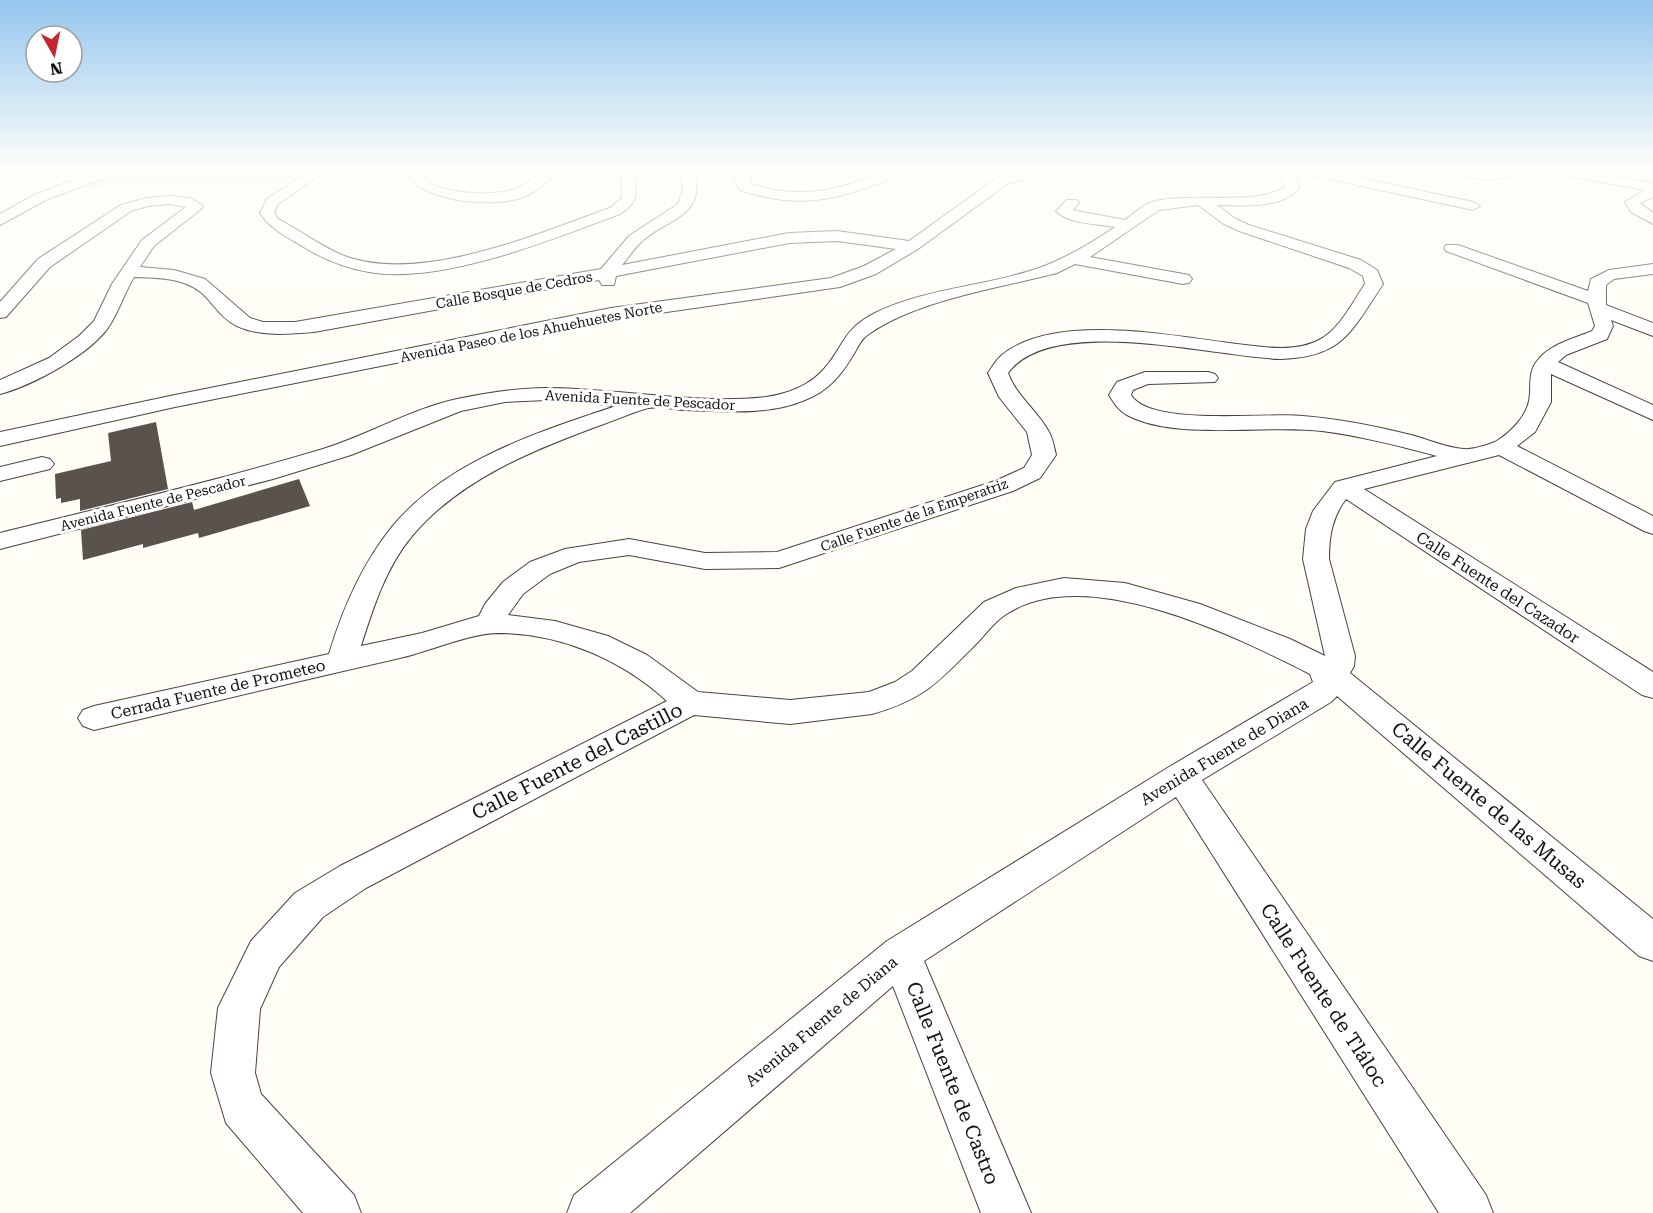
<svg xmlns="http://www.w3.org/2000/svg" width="1653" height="1213" font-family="'Roboto Serif',serif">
  <rect width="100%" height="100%" fill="#fffdf5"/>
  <path fill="#d5ebbd" d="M 116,171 L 311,171 L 291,182 L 71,187 Z"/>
  <path fill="#5a524d" d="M 156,422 L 168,489 L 80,511 L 80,499 L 61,503 L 61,498 L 56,499 L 55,474 L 111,461 L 108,433 Z
    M 299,479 L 310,506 L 199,538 L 198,533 L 143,548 L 143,544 L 83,560 L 81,530 L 192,502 L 194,510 Z"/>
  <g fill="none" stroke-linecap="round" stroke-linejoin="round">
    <g stroke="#444" stroke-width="2">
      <path id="minor" d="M 0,171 L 10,171 L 0,176 Z
        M 98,171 L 117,171 L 115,174 L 46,200 L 0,225 L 0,214 L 36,194 Z
        M 310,171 L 326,171 L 278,204 L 274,213 L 278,219 C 301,231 323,248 347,257 C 424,283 537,234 610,208 L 622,198 L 621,171 L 635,171 C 635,193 641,200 620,214 C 553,239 441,285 369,272 C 345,268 323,259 302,246 C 286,236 270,229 260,213 L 267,199 Z
        M 410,171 L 424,171 L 422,176 C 436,195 500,198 520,187 C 538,178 534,171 557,171 C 550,179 537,191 528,195 C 499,209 427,203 408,176 Z
        M 680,171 L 694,171 C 707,218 666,218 640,243 C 634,249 628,258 622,265 L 789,233 L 837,231 L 909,241 L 997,178 L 1023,171 L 1045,171 L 1043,174 L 1007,184 L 918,249 L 876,274 L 840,287 L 611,320 L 175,407 L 0,446 L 0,432 L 175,395 L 611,308 L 831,278 L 864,266 L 896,249 L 837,241 L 789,243 L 616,276 L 614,285 L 602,285 L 599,280 L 314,332 C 289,334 260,337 237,326 C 224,320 216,308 207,298 C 188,277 160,278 134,277 C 125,292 120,308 111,323 C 95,352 32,386 0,394 L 0,380 L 49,358 L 79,336 L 94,321 L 112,284 L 142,240 L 186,207 L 170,204 L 148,206 L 131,211 L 50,267 L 6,317 L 0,318 L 0,302 L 38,259 L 121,205 L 147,198 L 170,196 L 191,198 L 203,206 L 201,209 L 154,246 L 140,267 L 174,270 L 205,279 L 250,318 L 263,322 L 295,322 L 601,269 L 629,236 L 678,204 L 683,190 Z
        M 734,171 L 748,171 L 751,184 C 785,195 818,195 853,183 C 872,177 882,171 903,171 C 896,178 883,182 873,185 C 826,204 788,206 740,190 L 734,179 Z
        M 1280,171 L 1294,171 L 1299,188 C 1281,210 1242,205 1217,205 L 1234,218 L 1249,225 L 1361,260 L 1377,270 L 1383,284 C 1351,332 1343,357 1280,359 C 1214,357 1052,313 1008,373 C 1017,397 1037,410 1049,432 C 1053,439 1054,447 1056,455 L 1040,478 L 1013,491 L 779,568 L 705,569 L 629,555 L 579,562 L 550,574 L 523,594 L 508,615 L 555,621 L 608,636 L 647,655 L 698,692 L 790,700 L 869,692 L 895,682 L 912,671 L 984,602 L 1016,588 L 1064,578 L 1125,583 L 1200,604 L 1290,639 L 1325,656 L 1303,559 L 1306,529 L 1313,511 L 1335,482 L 1437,456 C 1399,446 1361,436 1322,431 C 1265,424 1176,441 1127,415 C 1119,411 1114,403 1109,395 L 1117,382 L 1145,372 L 1208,372 L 1215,374 L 1218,378 L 1215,382 L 1148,384 L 1133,390 L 1131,395 C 1150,427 1266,412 1303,416 C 1340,419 1375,426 1411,435 C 1427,439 1447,448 1464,449 C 1471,450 1488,445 1495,442 C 1509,434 1526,417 1529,401 C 1532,387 1527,374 1537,361 C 1550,344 1573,339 1592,331 L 1595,326 L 1588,303 L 1446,251 L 1444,248 L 1446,245 L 1458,245 L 1588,291 L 1591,279 L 1609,270 L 1653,264 L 1653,274 L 1614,279 L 1606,285 L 1606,305 L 1653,323 L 1653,336 L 1611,320 L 1613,326 L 1607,339 L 1566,355 L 1558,362 L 1653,405 L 1653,420 L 1551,374 L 1551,402 L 1535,432 L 1517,446 L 1653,516 L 1653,534 L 1644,531 L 1499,455 L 1364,489 L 1653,672 L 1653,698 L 1642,695 L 1346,499 C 1332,517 1329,537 1329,559 L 1355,656 L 1354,666 L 1350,673 L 1653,919 L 1653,961 L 1639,956 L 1337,696 L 1331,702 L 1202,780 L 1486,1195 L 1493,1213 L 1439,1213 L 1176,797 L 924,961 L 1031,1213 L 981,1213 L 893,986 L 630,1213 L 567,1213 L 574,1195 L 887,941 L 1169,767 L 1313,682 L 1310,674 C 1235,636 1084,561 1005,615 C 994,622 985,635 976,644 C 938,682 925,699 872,714 L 790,724 L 694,715 L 366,888 L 323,917 L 279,967 L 260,1009 L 255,1073 L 261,1094 L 354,1195 L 361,1213 L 303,1213 L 226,1123 L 211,1073 L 218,1008 L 251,941 L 295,893 L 340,866 L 667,701 C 621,659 560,633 497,633 C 468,634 430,651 400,658 C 298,681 196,706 94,730 L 83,726 L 78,718 L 83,710 L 94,706 L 329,654 C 343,608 362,564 392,527 C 446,461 538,432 616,406 L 547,400 L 505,402 L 461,411 L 351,455 L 273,479 L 0,549 L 0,533 C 108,506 217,481 323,449 C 368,435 411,409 457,399 C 487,393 516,388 546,388 C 619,388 693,405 766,397 C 787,394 809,386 824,369 C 845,345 842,330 875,313 C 928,287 993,286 1047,265 C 1071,255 1093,242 1115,227 C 1098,224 1068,224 1056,211 L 1067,200 L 1077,200 L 1079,203 L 1073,210 L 1077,211 L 1125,220 C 1133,214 1143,205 1152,202 C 1190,191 1255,207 1285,187 ZM 1198,205 L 1224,224 L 1239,231 L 1349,268 L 1363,276 L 1365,284 C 1352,303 1340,329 1319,340 C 1293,354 1257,346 1229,343 C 1168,335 1053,313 1002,355 C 996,360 992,367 988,373 L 999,397 L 1027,432 L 1032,455 L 1024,468 L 995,481 L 777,552 L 705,553 L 629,539 L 565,549 L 530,562 L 503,582 L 485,604 L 479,616 L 422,633 L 361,646 C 373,608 386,567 412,536 C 460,479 533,450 601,425 C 616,420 633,412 648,408 C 658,406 673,409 684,410 C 723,411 767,416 805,400 C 830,390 842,374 855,352 C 859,345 862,338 869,334 C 917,300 999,288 1057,273 L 1075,264 L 1183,284 L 1189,283 L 1192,279 L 1189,275 L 1090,257 L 1159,210 Z
        M 1303,171 L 1329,171 L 1473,202 L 1480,206 L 1473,210 L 1310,175 Z
        M 1457,171 L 1529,171 L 1527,174 C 1509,178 1471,184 1457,171 Z
        M 1557,171 L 1587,171 L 1653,183 L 1653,197 L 1640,203 L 1653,213 L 1653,224 L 1631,212 L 1625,202 L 1645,190 L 1564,175 Z
        M 42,457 L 50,459 L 54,464 L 50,469 L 0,481 L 0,467 Z"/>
    </g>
    <use href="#minor" fill="#fff" fill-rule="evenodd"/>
  </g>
  <linearGradient id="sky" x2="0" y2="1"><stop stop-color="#95c6ee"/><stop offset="0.5" stop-color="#fffefa"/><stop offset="1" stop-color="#fffefa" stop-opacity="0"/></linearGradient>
  <rect width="1653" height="341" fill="url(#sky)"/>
  <g text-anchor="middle" stroke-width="6" stroke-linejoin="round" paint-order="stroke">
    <g font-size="14" fill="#111" stroke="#fff">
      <text transform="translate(514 290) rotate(-10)" y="5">Calle Bosque de Cedros</text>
      <text transform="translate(531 332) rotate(-11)" y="5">Avenida Paseo de los Ahuehuetes Norte</text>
      <text transform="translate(640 400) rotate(3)" y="5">Avenida Fuente de Pescador</text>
      <text transform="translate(153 503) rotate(-14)" y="5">Avenida Fuente de Pescador</text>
      <text transform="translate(914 515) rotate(-19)" y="5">Calle Fuente de la Emperatriz</text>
    </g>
    <g font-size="16" fill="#111" stroke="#fff">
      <text transform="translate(1498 587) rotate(33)" y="6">Calle Fuente del Cazador</text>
      <text transform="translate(218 689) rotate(-13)" y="6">Cerrada Fuente de Prometeo</text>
      <text transform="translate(1224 751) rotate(-31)" y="6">Avenida Fuente de Diana</text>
      <text transform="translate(821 1021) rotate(-40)" y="6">Avenida Fuente de Diana</text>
    </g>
    <g font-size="20" fill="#111" stroke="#fff">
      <text transform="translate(577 761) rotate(-27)" y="7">Calle Fuente del Castillo</text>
      <text transform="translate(1489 805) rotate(40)" y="7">Calle Fuente de las Musas</text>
      <text transform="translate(1324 995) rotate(57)" y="7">Calle Fuente de Tláloc</text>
      <text transform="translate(953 1083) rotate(68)" y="7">Calle Fuente de Castro</text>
    </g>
  </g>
  <g transform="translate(54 54) rotate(171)"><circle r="28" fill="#ffffff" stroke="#a0a0a0" stroke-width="1.5"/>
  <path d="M0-4.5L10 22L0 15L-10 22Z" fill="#c4262e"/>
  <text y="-9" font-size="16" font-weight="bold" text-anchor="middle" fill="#111111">N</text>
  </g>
</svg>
